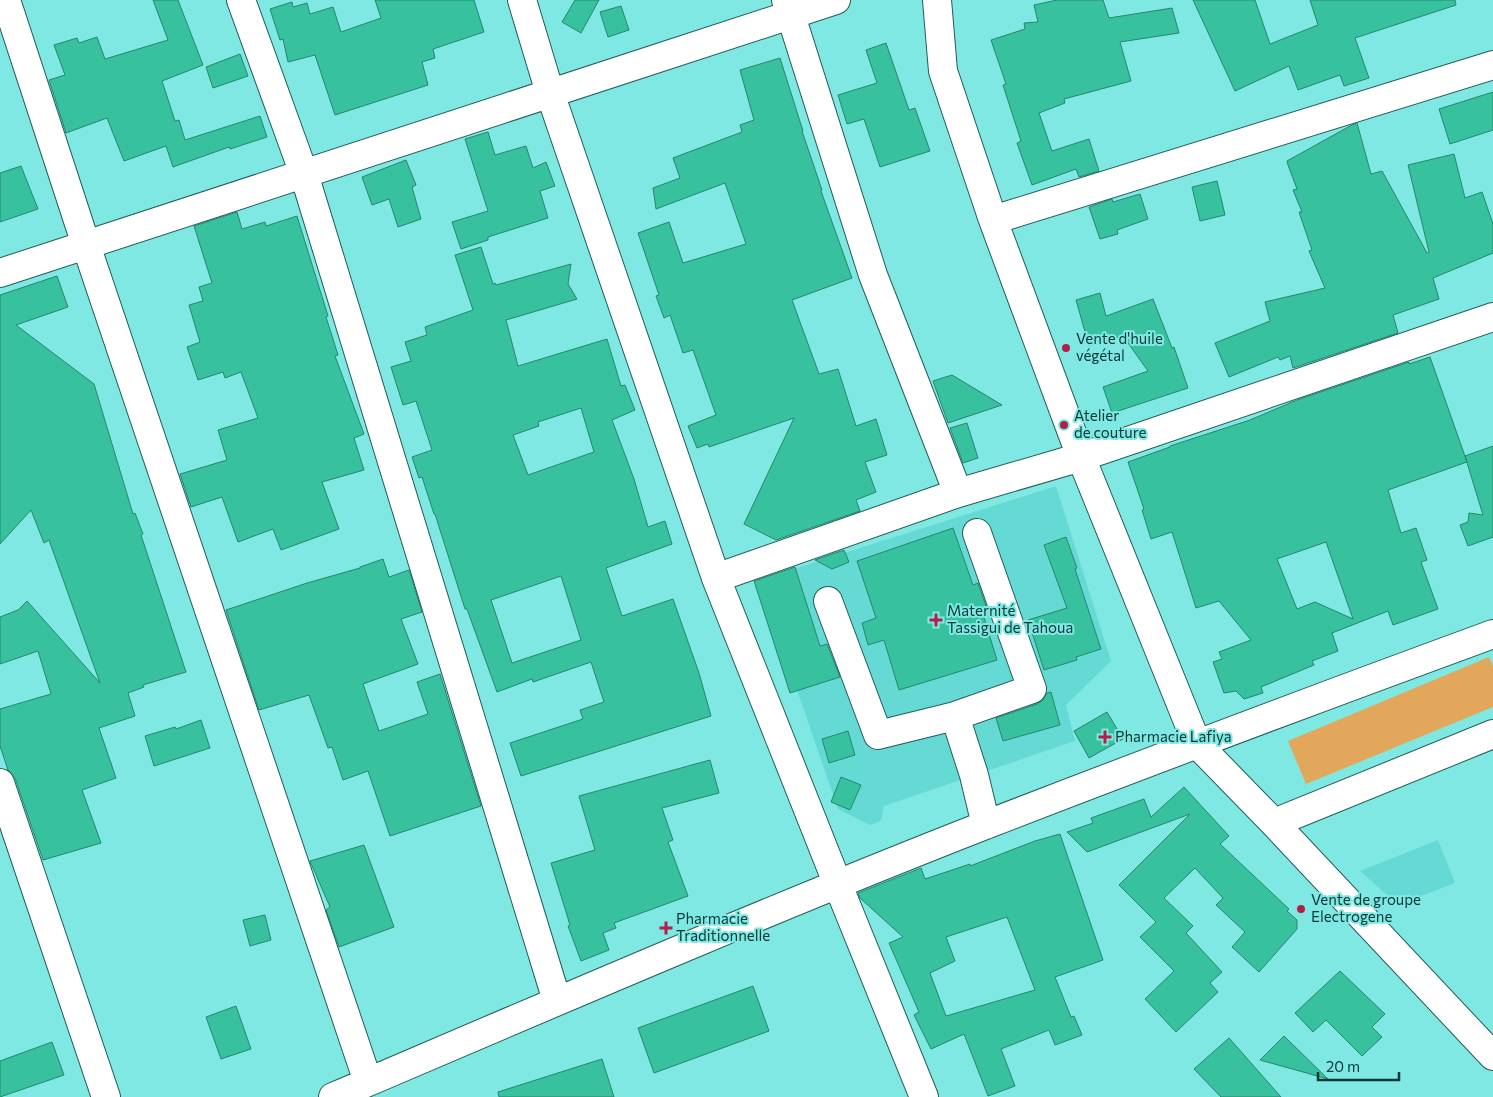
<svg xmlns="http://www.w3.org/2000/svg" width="1493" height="1097" font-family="Commissioner,sans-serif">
  <rect width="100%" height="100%" fill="#7fe8e3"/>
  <path fill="#65dad5" d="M 1056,486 L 1111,661 L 1066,705 L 1075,741 L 884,806 L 881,821 L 870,825 L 838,809 L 759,580 Z
    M 1438,840 L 1455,883 L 1398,905 L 1360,871 Z"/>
  <path fill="#e2a75b" d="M 1489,657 L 1493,666 L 1493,707 L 1306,784 L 1288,741 Z"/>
  <path fill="#38c19e" stroke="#24876e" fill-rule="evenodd" d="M 153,0 L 178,0 L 203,65 L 162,81 L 175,121 L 179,120 L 185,140 L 260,116 L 267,137 L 230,149 L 229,147 L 173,167 L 166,146 L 124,161 L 107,118 L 66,133 L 49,80 L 65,75 L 54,45 L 77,38 L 79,43 L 97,37 L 105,59 L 168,40 Z
    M 375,0 L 474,0 L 484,32 L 433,49 L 435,58 L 422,62 L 428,85 L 335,115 L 315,55 L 288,62 L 283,39 L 280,40 L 270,9 L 292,2 L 293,7 L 307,3 L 310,14 L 333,7 L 341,32 L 381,18 Z
    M 575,0 L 599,0 L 581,33 L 562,22 Z
    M 1057,0 L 1103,0 L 1109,18 L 1172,8 L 1179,33 L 1120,42 L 1131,81 L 1064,99 L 1065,103 L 1039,113 L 1052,151 L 1089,139 L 1099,171 L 1079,177 L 1076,169 L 1032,185 L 1017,143 L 1021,141 L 1003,85 L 1006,84 L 991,40 L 1025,29 L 1024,23 L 1038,22 L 1034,5 Z
    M 1193,0 L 1255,0 L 1270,44 L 1318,25 L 1310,0 L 1455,0 L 1456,5 L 1355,38 L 1369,78 L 1344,86 L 1340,75 L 1298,90 L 1289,66 L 1235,91 Z
    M 621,6 L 629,30 L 608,37 L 600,12 Z
    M 886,43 L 909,110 L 915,108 L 930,151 L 880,167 L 864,119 L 847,124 L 838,95 L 877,83 L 866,50 Z
    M 240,54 L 248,76 L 213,88 L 206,67 Z
    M 780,58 L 803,131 L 802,131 L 822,190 L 821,191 L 852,278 L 792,300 L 819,374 L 838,369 L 856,426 L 876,419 L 887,455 L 865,462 L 876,492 L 856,500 L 860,511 L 776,540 L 744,524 L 794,418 L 709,447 L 708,444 L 697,448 L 688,426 L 716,415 L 693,350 L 683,353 L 670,315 L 664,318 L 656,296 L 659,295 L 638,233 L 669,222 L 683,263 L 746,244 L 725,183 L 656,209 L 653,188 L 680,178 L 673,158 L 742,132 L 740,125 L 754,120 L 740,70 Z
    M 1493,92 L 1493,130 L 1450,144 L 1439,109 Z
    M 1357,123 L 1371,174 L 1382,171 L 1427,253 L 1429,252 L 1408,165 L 1454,154 L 1465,198 L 1482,192 L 1493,224 L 1493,253 L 1433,278 L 1439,299 L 1393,315 L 1398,333 L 1293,368 L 1290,356 L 1280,360 L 1278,357 L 1229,377 L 1215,343 L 1270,321 L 1265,302 L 1325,288 L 1309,251 L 1312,250 L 1299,212 L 1302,212 L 1293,190 L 1297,189 L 1288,165 L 1287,161 L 1350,126 Z
    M 488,132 L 495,155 L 526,146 L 533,168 L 546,162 L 555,186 L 540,191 L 548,218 L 488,237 L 488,240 L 461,249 L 452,222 L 488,211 L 465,139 Z
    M 406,160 L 416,185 L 412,187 L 421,219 L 398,227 L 389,199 L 372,205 L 362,177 Z
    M 21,166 L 38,209 L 0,222 L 0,173 Z
    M 1217,181 L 1225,215 L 1200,221 L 1192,187 Z
    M 1140,194 L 1148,219 L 1117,230 L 1118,234 L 1100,239 L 1089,207 L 1112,199 L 1113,202 Z
    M 237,212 L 242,229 L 265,222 L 266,226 L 297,216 L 328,316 L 326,317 L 338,355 L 335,356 L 364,434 L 354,438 L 364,470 L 322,482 L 339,529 L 281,550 L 273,529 L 238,542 L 222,497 L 191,507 L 180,474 L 227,460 L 218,430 L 258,418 L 241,372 L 225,378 L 223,372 L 198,380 L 187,347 L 200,342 L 189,305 L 203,301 L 199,287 L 212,283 L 194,226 Z
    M 481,247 L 493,284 L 495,283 L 496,285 L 571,264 L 568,284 L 577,299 L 506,320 L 518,366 L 607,339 L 621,386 L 625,385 L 635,410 L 612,420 L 634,479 L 648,527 L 665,521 L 672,544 L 606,568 L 622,616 L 673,599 L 699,673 L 711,716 L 521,776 L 510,743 L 583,719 L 580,710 L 604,702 L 591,662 L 533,682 L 532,679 L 497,692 L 467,609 L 465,609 L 435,514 L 434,514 L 422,477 L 419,478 L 412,457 L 432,450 L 416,401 L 403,405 L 391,367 L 411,361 L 405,342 L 427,335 L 425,327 L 473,310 L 455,255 ZM 581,408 L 594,452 L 528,475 L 513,435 L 539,426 L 538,422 ZM 561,576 L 581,640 L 512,663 L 491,600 Z
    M 57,276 L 68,307 L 16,325 L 94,384 L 133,514 L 135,513 L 143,534 L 141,535 L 186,672 L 143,685 L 144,687 L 128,693 L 135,716 L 99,728 L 116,778 L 82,790 L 101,843 L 43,860 L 15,778 L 8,770 L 0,746 L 0,709 L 51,694 L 38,651 L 0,664 L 0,617 L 18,610 L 27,601 L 100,683 L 49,540 L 44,543 L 31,510 L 0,544 L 0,295 Z
    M 1100,293 L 1106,316 L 1153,299 L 1172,348 L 1174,347 L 1188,388 L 1112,413 L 1103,387 L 1148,371 L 1123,336 L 1089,346 L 1076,300 Z
    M 1430,357 L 1467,462 L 1388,490 L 1401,533 L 1416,528 L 1427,560 L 1421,562 L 1438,609 L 1393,625 L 1388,611 L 1332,633 L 1338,651 L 1312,661 L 1314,665 L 1261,687 L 1263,693 L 1244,699 L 1236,691 L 1224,693 L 1213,662 L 1222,659 L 1219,652 L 1251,640 L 1219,601 L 1196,608 L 1172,532 L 1151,539 L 1142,510 L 1144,509 L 1128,462 L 1170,447 L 1170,446 L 1250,420 L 1297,400 L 1409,362 L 1409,364 ZM 1326,542 L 1353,619 L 1315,602 L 1297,609 L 1277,559 Z
    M 952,375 L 1002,405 L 948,423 L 933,381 Z
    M 967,423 L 978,458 L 963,463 L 950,428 Z
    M 1493,446 L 1493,537 L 1468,546 L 1460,525 L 1468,522 L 1469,513 L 1483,515 L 1465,456 Z
    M 953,528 L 973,585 L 978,583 L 986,606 L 981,608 L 997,660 L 899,690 L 884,640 L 868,645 L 862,623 L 876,618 L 857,561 Z
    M 1066,537 L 1077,568 L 1075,569 L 1101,649 L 1076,657 L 1077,660 L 1044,670 L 1028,620 L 1067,608 L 1044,545 Z
    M 844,550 L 849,562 L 832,569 L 815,560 Z
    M 383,559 L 389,577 L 409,570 L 422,612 L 401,619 L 418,664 L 363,684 L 379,731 L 428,714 L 417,682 L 440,674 L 481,806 L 390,836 L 368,771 L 343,780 L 332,747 L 328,748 L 309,695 L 259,710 L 226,610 L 307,583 L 360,568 L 360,567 Z
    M 795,567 L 820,646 L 827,644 L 840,677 L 790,693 L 754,581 Z
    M 1051,692 L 1060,725 L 1003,741 L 996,718 L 1037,704 L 1043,700 L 1047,693 Z
    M 1107,712 L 1123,739 L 1089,758 L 1074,731 Z
    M 201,720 L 210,748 L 154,766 L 145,736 L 175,727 L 176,729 Z
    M 848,731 L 855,755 L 829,763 L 822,739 Z
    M 710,760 L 719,793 L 662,808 L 673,840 L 668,842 L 688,896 L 614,923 L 616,928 L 603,933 L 609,950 L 581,961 L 568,926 L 570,925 L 551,863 L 595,850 L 579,796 Z
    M 841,777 L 861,785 L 850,810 L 831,802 Z
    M 1184,787 L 1229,836 L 1220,844 L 1289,909 L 1287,911 L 1297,920 L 1297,929 L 1259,972 L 1232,947 L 1245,932 L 1216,905 L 1223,898 L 1195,868 L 1164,898 L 1193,926 L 1186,933 L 1222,972 L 1210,983 L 1218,992 L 1176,1032 L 1145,999 L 1174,971 L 1140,937 L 1156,922 L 1119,885 L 1190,814 L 1087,852 L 1067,832 L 1093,823 L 1091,818 L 1144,799 L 1151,817 Z
    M 1060,834 L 1103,960 L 1055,977 L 1071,1017 L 1074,1016 L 1082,1035 L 1055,1045 L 1049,1030 L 1001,1049 L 1015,1086 L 988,1096 L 964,1034 L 931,1049 L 914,1015 L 919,1012 L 889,943 L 903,937 L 860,898 L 858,893 L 921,868 L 925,879 L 970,864 L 970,866 L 1035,841 ZM 1007,917 L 1035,990 L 946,1016 L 930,973 L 955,961 L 946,937 Z
    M 364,845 L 394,927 L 339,947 L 326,910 L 330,907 L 310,861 Z
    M 265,915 L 271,940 L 250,946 L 243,920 Z
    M 1340,971 L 1385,1014 L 1372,1027 L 1382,1037 L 1362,1056 L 1326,1020 L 1313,1032 L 1295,1013 Z
    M 753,986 L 769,1031 L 654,1073 L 638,1028 Z
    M 236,1006 L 251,1049 L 221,1059 L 206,1017 Z
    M 1284,1036 L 1328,1079 L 1260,1060 Z
    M 1229,1038 L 1281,1097 L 1221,1097 L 1194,1069 Z
    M 52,1042 L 64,1075 L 0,1097 L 0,1061 Z
    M 602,1059 L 614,1097 L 499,1097 L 498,1092 Z"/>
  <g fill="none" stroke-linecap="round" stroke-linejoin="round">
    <g stroke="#235c59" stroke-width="30">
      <path id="minor" d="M 6,0 L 86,245 L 368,1082
        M 241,0 L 304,174 L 557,1001
        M 522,0 L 550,93 L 716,578 L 838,885 L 924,1097
        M 786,0 L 873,275 L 958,493
        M 937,0 L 943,71 L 993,220 L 1081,457 L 1197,744 L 1274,823 L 1493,1056
        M 993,220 L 1493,65
        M 0,273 L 836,0
        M 716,578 L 958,493 L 1081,457 L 1493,317
        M 828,601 L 878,735 L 955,716 L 1032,689 L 977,533
        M 955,716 L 974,775 L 986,825
        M 0,783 L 106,1097
        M 1274,823 L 1493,734
        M 333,1097 C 551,1004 768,910 988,824 C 1156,759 1324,696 1493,634"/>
    </g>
    <use href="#minor" stroke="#fff" stroke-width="28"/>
  </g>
  <g fill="#b21f48" stroke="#7fe8e3" stroke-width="2">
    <circle cx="1066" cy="348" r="5"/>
    <circle cx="1064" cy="425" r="5"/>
    <path d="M933.5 612.5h5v5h5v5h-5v5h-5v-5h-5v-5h5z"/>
    <path d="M1102.5 729.5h5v5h5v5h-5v5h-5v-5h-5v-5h5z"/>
    <circle cx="1301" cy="909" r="5"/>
    <path d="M663.5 920.5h5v5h5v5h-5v5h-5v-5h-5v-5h5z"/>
  </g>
  <g text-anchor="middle" stroke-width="4" stroke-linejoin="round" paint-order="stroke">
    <g font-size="15" fill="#073836" stroke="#7fe8e3" text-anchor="start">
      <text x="1076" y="344">Vente d'huile<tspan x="1076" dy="17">végétal</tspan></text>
      <text x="1074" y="421">Atelier<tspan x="1074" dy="17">de couture</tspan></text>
      <text x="947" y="616">Maternité<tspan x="947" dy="17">Tassigui de Tahoua</tspan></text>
      <text x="1115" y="742">Pharmacie Lafiya</text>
      <text x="1311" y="905">Vente de groupe<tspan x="1311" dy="17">Electrogene</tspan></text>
      <text x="676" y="924">Pharmacie<tspan x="676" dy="17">Traditionnelle</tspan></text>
    </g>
  </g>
  <path d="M1318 1072v8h81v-8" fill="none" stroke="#073836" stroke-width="2.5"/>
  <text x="1326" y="1072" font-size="15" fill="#073836" stroke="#7fe8e3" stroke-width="4" paint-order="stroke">20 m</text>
</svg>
